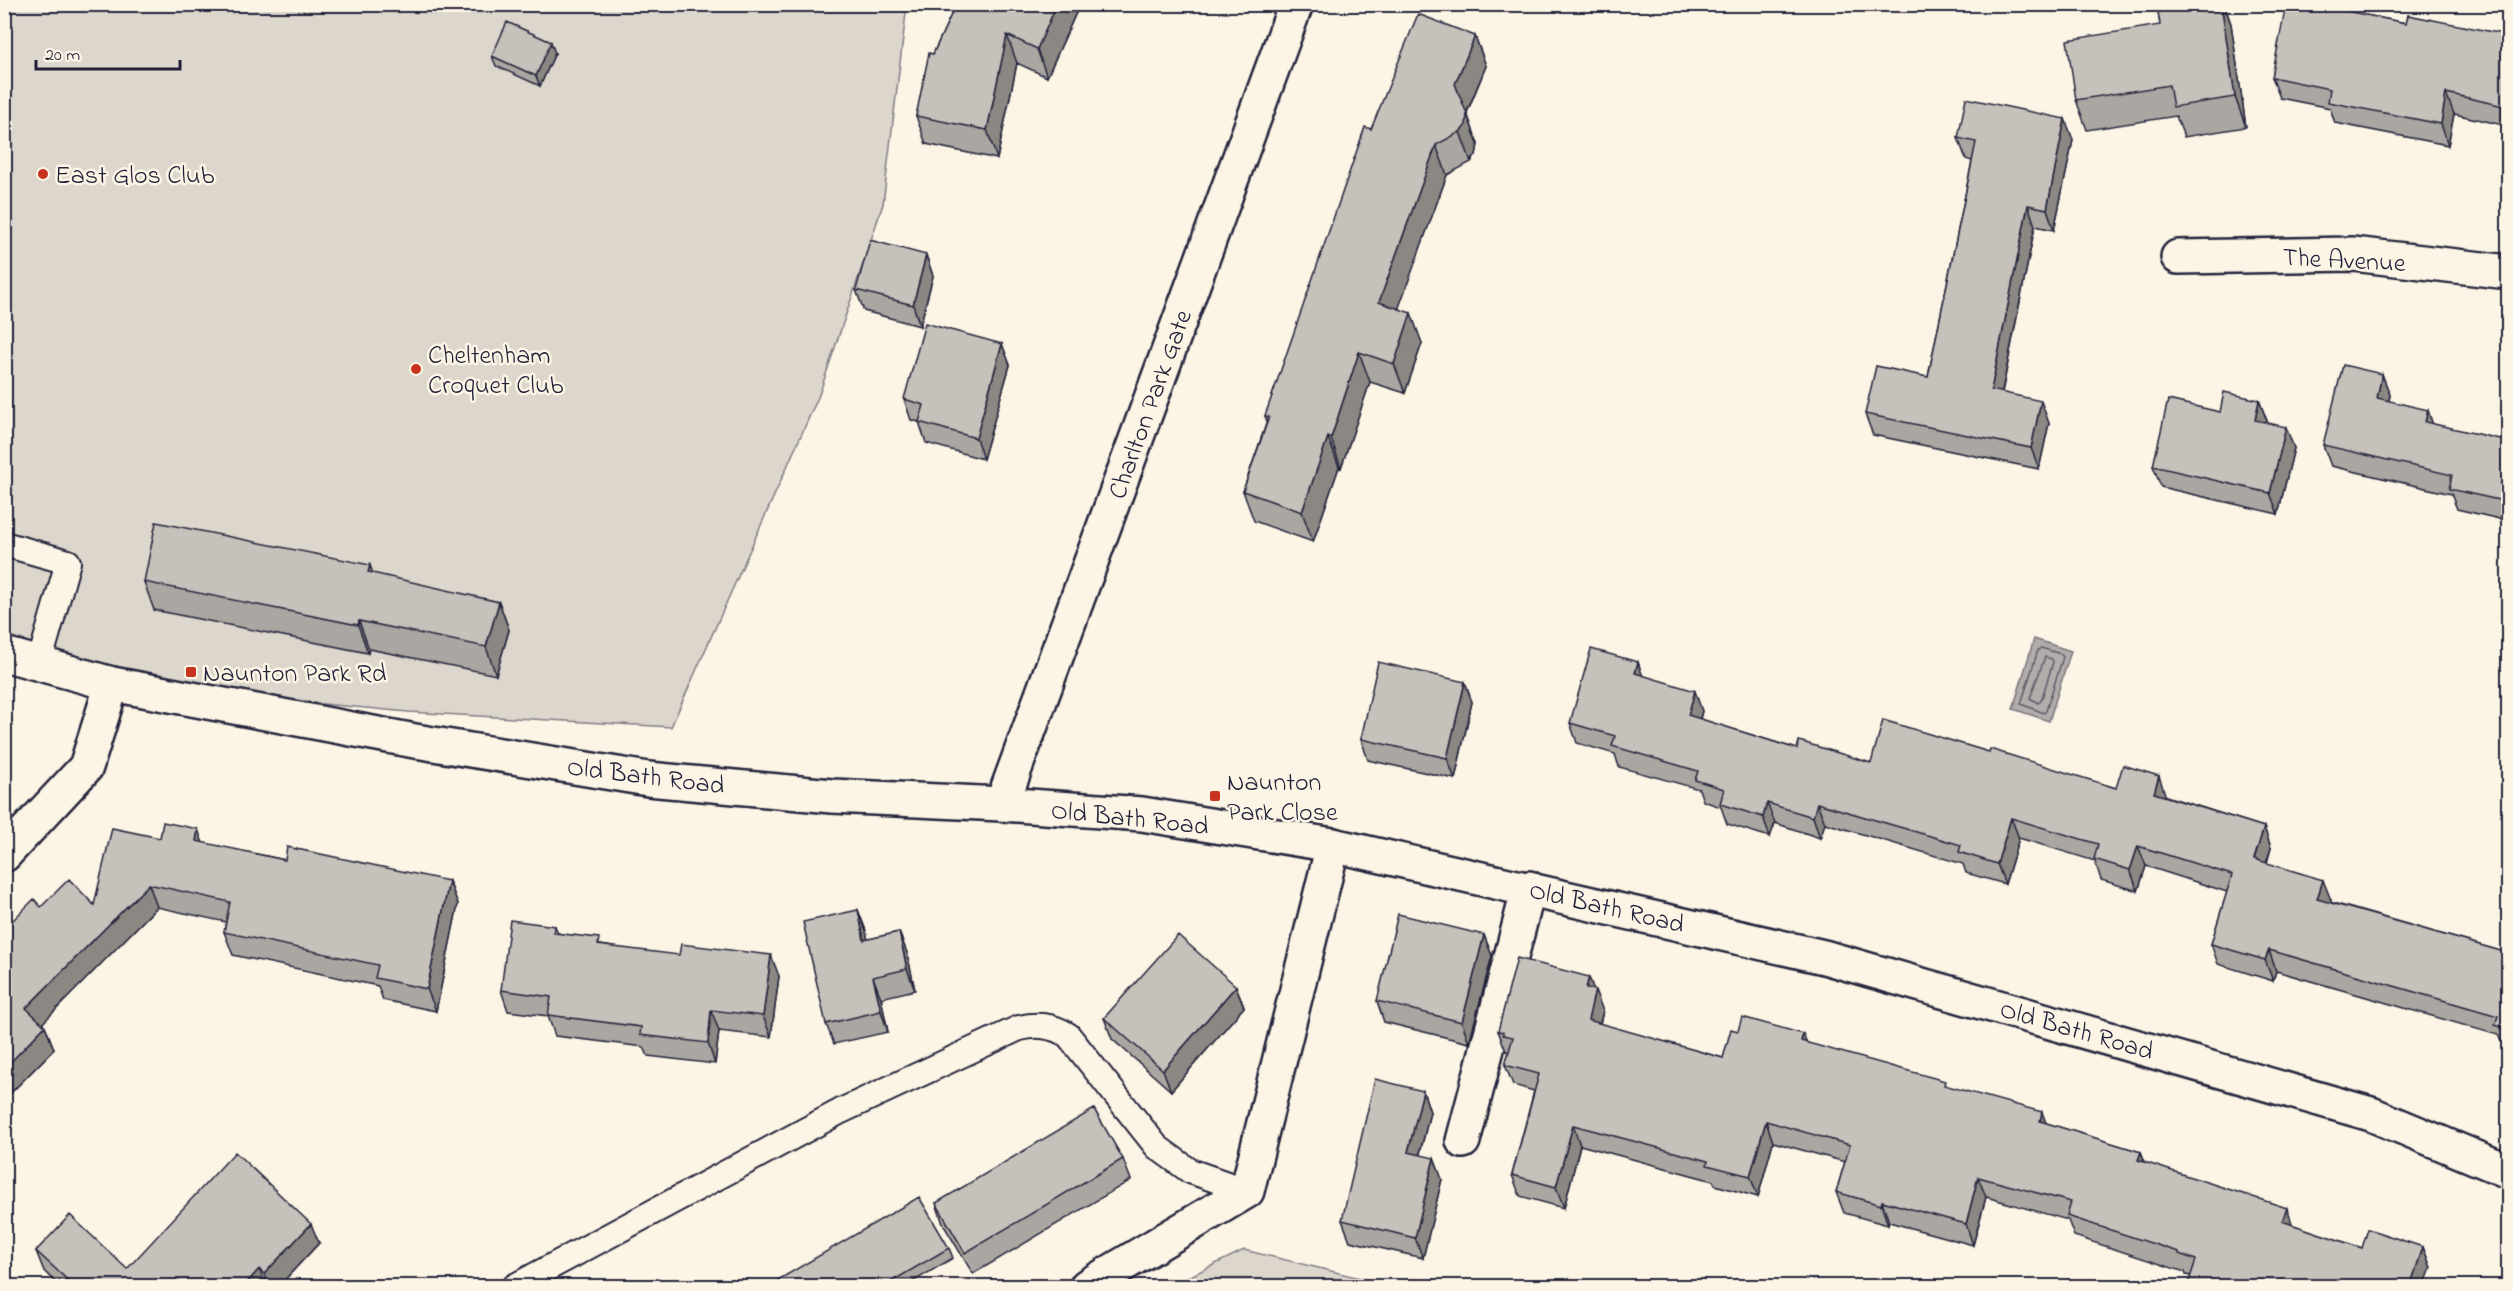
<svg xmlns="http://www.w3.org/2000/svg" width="2513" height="1291" font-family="'Indie Flower',sans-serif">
  <rect width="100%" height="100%" fill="#fcf5e5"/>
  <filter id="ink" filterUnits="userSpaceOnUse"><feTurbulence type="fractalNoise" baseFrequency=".0167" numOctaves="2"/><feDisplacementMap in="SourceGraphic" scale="12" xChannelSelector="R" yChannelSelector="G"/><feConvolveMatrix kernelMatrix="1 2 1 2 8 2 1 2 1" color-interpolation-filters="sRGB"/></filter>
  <g filter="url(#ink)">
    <path fill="#dcd6cc" stroke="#7f7c84" stroke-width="1.5" d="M 4,5 L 907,5 L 883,204 L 819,395 L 671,727 L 408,712 L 112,684 L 5,654 Z
      M 1244,1250 L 1393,1286 L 1170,1286 Z"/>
    <path fill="#b2adab" stroke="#78757e" stroke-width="1.5" d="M 2034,639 L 2071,651 L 2049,721 L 2013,709 Z"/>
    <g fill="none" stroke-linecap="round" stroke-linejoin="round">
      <path stroke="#5c5a68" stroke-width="1.5" d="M 2041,648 L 2061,654 L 2063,657 L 2046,711 L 2044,713 L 2021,704 L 2038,650 Z
        M 2045,657 L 2052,659 L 2053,662 L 2041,701 L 2038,703 L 2030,698 Z"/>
      <g stroke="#22223b" stroke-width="28">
        <path id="lane" d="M 4,544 L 68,562 L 39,664
          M 515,1286 L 841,1111 L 1019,1028 C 1038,1024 1051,1025 1068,1035 L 1157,1147 L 1190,1171 L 1247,1191"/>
      </g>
      <g stroke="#22223b" stroke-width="38">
        <path id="street" d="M 2178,257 L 2353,254 L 2508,272
          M 1002,804 L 1296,4
          M 4,855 L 86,767 L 112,684
          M 1463,1141 L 1529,888
          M 1087,1286 L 1247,1191 L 1333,845"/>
      </g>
      <g stroke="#22223b" stroke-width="38">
        <path id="secondary" d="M 4,654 L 112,684 L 415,741 L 648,779 L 832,796 L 1002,804 L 1142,814 L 1333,845 L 1824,957 L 2371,1114 L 2508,1171"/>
      </g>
      <use href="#lane" stroke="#fcf5e5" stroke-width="24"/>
      <use href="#street" stroke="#fcf5e5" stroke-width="33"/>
      <use href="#secondary" stroke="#fcf5e5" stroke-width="33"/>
    </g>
    <path fill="#aaa6a1" stroke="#22223b" stroke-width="1.5" d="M 956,4 L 1080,4 L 1047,77 L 1017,63 L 997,159 L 926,144 L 916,116 L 933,54 Z
      M 2157,4 L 2224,4 L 2231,24 L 2246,127 L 2184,137 L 2176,116 L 2087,130 L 2076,100 L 2160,25 Z
      M 2334,9 L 2406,23 L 2508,35 L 2508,126 L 2454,114 L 2448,145 L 2335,123 L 2330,108 L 2280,98 L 2272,77 Z
      M 1475,36 L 1486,66 L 1467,113 L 1478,144 L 1476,155 L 1471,162 L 1447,175 L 1398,308 L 1422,343 L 1405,393 L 1370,382 L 1341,468 L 1339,467 L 1313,542 L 1254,521 L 1243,491 L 1267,421 L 1265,416 L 1371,129 Z
      M 555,53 L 540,86 L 496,66 L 492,56 Z
      M 2065,119 L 2073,140 L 2054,230 L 2035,226 L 2002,393 L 2049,423 L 2039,469 L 1873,435 L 1865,414 L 1928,377 L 1972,161 L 1966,159 L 1958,138 Z
      M 926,255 L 933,276 L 920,326 L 864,311 L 856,290 Z
      M 1002,344 L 1010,365 L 983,459 L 926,443 L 919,422 L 911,420 L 904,399 Z
      M 2382,374 L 2390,395 L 2389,401 L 2433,424 L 2508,441 L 2508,521 L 2457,509 L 2451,494 L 2331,466 L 2323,445 Z
      M 2259,400 L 2267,421 L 2266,423 L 2294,448 L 2278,514 L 2161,487 L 2153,466 L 2220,412 Z
      M 373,574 L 499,602 L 509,630 L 496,675 L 369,649 L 368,653 L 154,610 L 144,582 Z
      M 1638,662 L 1642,676 L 1702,711 L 1700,719 L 1797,749 L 1871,763 L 1989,752 L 2116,788 L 2166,796 L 2264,827 L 2271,848 L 2267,863 L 2331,900 L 2330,902 L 2508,953 L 2508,1048 L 2503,1046 L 2498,1035 L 2276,971 L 2273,981 L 2218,964 L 2211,944 L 2227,892 L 2146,866 L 2138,891 L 2101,880 L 2095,861 L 2019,838 L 2005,884 L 1966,873 L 1963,864 L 1825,823 L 1820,838 L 1775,823 L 1770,837 L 1727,824 L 1721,807 L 1703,801 L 1699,789 L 1619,767 L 1615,754 L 1577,743 L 1570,723 Z
      M 1472,702 L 1455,779 L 1368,760 L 1361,739 Z
      M 160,838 L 203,843 L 285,860 L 449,881 L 458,904 L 436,1011 L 383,1000 L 378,986 L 233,955 L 224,932 L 226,922 L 157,907 L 42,1023 L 45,1026 L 54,1049 L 4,1100 L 4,929 L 41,907 L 94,905 Z
      M 858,910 L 866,931 L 867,940 L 899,932 L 907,953 L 915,990 L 881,998 L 888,1032 L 834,1044 L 826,1024 Z
      M 555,926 L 558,933 L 601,945 L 779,976 L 771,1037 L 719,1031 L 715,1064 L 648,1056 L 644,1047 L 555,1036 L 548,1016 L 508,1011 L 501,990 Z
      M 1484,935 L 1492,956 L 1469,1043 L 1384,1022 L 1377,1001 Z
      M 1236,986 L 1244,1007 L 1171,1091 L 1112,1039 L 1104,1018 Z
      M 1603,1011 L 1600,1024 L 1723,1058 L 1738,1031 L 1803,1034 L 1807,1043 L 1946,1086 L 2046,1123 L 2141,1152 L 2144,1162 L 2293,1225 L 2362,1248 L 2423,1247 L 2431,1268 L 2191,1276 L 2186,1275 L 2185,1272 L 2074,1236 L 2068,1220 L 1986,1197 L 1973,1245 L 1889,1222 L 1888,1225 L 1844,1213 L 1836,1192 L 1845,1162 L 1773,1142 L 1758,1197 L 1715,1185 L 1713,1181 L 1580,1145 L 1564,1208 L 1520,1196 L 1512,1175 L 1534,1091 L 1513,1085 L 1505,1065 L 1509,1052 L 1506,1051 L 1498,1031 Z
      M 1423,1091 L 1430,1112 L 1420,1154 L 1442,1179 L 1423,1258 L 1350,1241 L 1342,1220 Z
      M 1123,1159 L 1131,1180 L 973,1274 L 943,1224 L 936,1203 Z
      M 319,1243 L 278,1287 L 60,1287 L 44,1271 L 36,1251 L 127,1269 Z
      M 949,1248 L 953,1258 L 904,1287 L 766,1287 Z"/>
    <path fill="#8b8783" stroke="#22223b" stroke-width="1.5" d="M 1057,4 L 1080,4 L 1047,77 L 1037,49 Z
      M 2221,4 L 2224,4 L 2231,24 L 2246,127 L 2235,97 Z
      M 2326,4 L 2332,4 L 2336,16 L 2326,7 Z
      M 1007,35 L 1017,63 L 997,159 L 987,130 Z
      M 1475,36 L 1486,66 L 1466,114 L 1455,84 Z
      M 551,42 L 555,53 L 540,86 L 536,76 Z
      M 2446,93 L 2454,114 L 2448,145 L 2441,124 Z
      M 1467,114 L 1478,144 L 1476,155 L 1471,162 L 1460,132 Z
      M 2065,119 L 2073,140 L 2054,230 L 2047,209 Z
      M 1436,145 L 1447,175 L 1390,332 L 1379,302 Z
      M 2028,205 L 2035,226 L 1998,411 L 1991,390 Z
      M 926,255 L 933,276 L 920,326 L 913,305 Z
      M 1411,313 L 1422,343 L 1405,393 L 1394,364 Z
      M 1002,344 L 1010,365 L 983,459 L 976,438 Z
      M 1359,352 L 1370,382 L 1341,468 L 1331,438 Z
      M 2382,374 L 2390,395 L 2385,419 L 2377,398 Z
      M 2259,400 L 2267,421 L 2262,441 L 2255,420 Z
      M 2041,401 L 2049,423 L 2039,469 L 2031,448 Z
      M 2428,410 L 2435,431 L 2425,422 Z
      M 2286,427 L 2294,448 L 2278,514 L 2270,493 Z
      M 1328,437 L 1339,467 L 1313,542 L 1302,512 Z
      M 370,565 L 380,593 L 368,572 Z
      M 499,602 L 509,630 L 496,675 L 486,647 Z
      M 359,621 L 369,649 L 368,653 L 358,625 Z
      M 1638,662 L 1645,683 L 1635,673 Z
      M 1465,682 L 1472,702 L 1455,779 L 1447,758 Z
      M 1695,691 L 1702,711 L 1695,735 L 1688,715 Z
      M 2159,776 L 2166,797 L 2154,793 Z
      M 1767,803 L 1775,823 L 1770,837 L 1763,817 Z
      M 1817,803 L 1825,823 L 1820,838 L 1813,817 Z
      M 2011,818 L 2019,838 L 2005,884 L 1997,864 Z
      M 2264,827 L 2271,848 L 2261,879 L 2254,859 Z
      M 198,829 L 206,852 L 196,841 Z
      M 2138,846 L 2146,866 L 2138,891 L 2130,870 Z
      M 2323,880 L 2331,900 L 2325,919 L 2317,899 Z
      M 449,881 L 458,904 L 436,1011 L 427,989 Z
      M 149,884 L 157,907 L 35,1031 L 26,1008 Z
      M 858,910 L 866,931 L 872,961 L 864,940 Z
      M 899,932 L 907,953 L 915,990 L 907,969 Z
      M 1484,935 L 1492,956 L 1469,1043 L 1462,1022 Z
      M 2269,950 L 2276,971 L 2273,981 L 2265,960 Z
      M 771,955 L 779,976 L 771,1037 L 763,1016 Z
      M 873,977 L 881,998 L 888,1032 L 881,1011 Z
      M 1589,977 L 1595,993 L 1595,990 L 1603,1011 L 1595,1041 L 1588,1020 L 1586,988 Z
      M 1236,986 L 1244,1007 L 1171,1091 L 1163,1070 Z
      M 711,1010 L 719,1031 L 715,1064 L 708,1043 Z
      M 45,1026 L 54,1049 L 4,1100 L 4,1069 Z
      M 1803,1034 L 1811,1054 L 1801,1041 Z
      M 1423,1091 L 1430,1112 L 1415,1173 L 1408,1152 Z
      M 2042,1112 L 2050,1133 L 2040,1121 Z
      M 1766,1121 L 1773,1142 L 1758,1197 L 1750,1176 Z
      M 1573,1125 L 1580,1145 L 1564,1208 L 1556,1187 Z
      M 2141,1152 L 2148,1173 L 2138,1160 Z
      M 1434,1158 L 1442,1179 L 1423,1258 L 1415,1238 Z
      M 1978,1177 L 1986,1197 L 1973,1245 L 1966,1224 Z
      M 1882,1201 L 1889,1222 L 1888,1225 L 1881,1205 Z
      M 2287,1208 L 2294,1229 L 2282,1221 Z
      M 311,1224 L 319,1243 L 278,1287 L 269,1287 L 264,1274 Z
      M 2423,1247 L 2431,1268 L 2424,1287 L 2410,1287 Z
      M 259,1269 L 266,1287 L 243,1287 Z"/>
    <path fill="#c6c1bb" stroke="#22223b" stroke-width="1.5" d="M 956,4 L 1057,4 L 1037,49 L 1007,35 L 987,130 L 916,116 L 929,53 L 933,54 Z
      M 2157,4 L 2221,4 L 2235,97 L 2173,107 L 2169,85 L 2076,100 L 2067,40 L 2160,25 Z
      M 2286,4 L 2326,4 L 2326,7 L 2406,23 L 2408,15 L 2508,35 L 2508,107 L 2446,93 L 2441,124 L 2328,102 L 2330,89 L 2272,77 Z
      M 1418,14 L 1475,36 L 1455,84 L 1467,114 L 1466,125 L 1460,132 L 1436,145 L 1379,302 L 1411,313 L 1394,364 L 1359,352 L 1331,438 L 1328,437 L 1302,512 L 1243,491 L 1269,417 L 1265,416 L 1365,127 L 1371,129 Z
      M 507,22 L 551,42 L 536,76 L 492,56 Z
      M 1966,98 L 2065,119 L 2047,209 L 2028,205 L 1991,390 L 2041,401 L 2031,448 L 1865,414 L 1876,366 L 1928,377 L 1976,142 L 1958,138 Z
      M 870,240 L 926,255 L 913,305 L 856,290 Z
      M 925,323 L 1002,344 L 976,438 L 919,422 L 924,405 L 904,399 Z
      M 2343,365 L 2382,374 L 2377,398 L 2428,410 L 2425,422 L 2508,441 L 2508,502 L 2449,489 L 2452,475 L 2323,445 Z
      M 2224,392 L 2259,400 L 2255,420 L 2286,427 L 2270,493 L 2153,466 L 2168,400 L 2220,412 Z
      M 156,522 L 370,565 L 368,572 L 499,602 L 486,647 L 359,621 L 358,625 L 144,582 Z
      M 1591,649 L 1638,662 L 1635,673 L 1695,691 L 1688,715 L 1797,749 L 1799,741 L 1871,763 L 1883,720 L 1989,752 L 1990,749 L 2116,788 L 2123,765 L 2159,776 L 2154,793 L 2264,827 L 2254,859 L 2323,880 L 2317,899 L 2508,953 L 2508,1029 L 2495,1025 L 2498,1016 L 2269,950 L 2265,960 L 2211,944 L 2232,875 L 2138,846 L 2130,870 L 2094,859 L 2098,844 L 2011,818 L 1997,864 L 1959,852 L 1961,845 L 1817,803 L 1813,817 L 1767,803 L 1763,817 L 1720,804 L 1724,789 L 1695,780 L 1698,771 L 1612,746 L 1615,736 L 1570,723 Z
      M 1378,662 L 1465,682 L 1447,758 L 1361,739 Z
      M 163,822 L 198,829 L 196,841 L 285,860 L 287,847 L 449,881 L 427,989 L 375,978 L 378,965 L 224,932 L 230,902 L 149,884 L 26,1008 L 45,1026 L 4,1069 L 4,929 L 34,899 L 41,907 L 69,879 L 94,905 L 112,828 L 160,838 Z
      M 858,910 L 864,940 L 899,932 L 907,969 L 873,977 L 881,1011 L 826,1024 L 803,922 Z
      M 1398,914 L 1484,935 L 1462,1022 L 1377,1001 Z
      M 510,920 L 555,926 L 554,933 L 599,938 L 598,945 L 679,955 L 681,944 L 771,955 L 763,1016 L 711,1010 L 708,1043 L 640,1035 L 641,1027 L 548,1015 L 551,997 L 501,990 Z
      M 1178,935 L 1236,986 L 1163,1070 L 1104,1018 Z
      M 1517,958 L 1589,977 L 1586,988 L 1595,990 L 1588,1020 L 1723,1058 L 1731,1029 L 1738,1031 L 1742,1017 L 1803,1034 L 1801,1041 L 1945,1081 L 1944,1085 L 2042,1112 L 2040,1121 L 2141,1152 L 2138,1160 L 2287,1208 L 2282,1221 L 2362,1248 L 2368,1229 L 2423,1247 L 2410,1287 L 2187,1287 L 2196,1260 L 2179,1254 L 2179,1252 L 2067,1216 L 2071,1202 L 1978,1177 L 1966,1224 L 1882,1201 L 1881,1205 L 1836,1192 L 1850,1145 L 1766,1121 L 1750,1176 L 1707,1165 L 1708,1161 L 1573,1125 L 1556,1187 L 1512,1175 L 1539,1074 L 1505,1065 L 1513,1037 L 1503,1035 L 1503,1032 L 1498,1031 Z
      M 1375,1079 L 1423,1091 L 1408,1152 L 1434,1158 L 1415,1238 L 1342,1220 Z
      M 1094,1109 L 1123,1159 L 965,1253 L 936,1203 Z
      M 235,1152 L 311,1224 L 264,1274 L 259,1269 L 243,1287 L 78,1287 L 74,1282 L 72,1284 L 36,1251 L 70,1215 L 127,1269 Z
      M 919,1197 L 949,1248 L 882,1287 L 766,1287 Z"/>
  </g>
  <g fill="#c8321e" stroke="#fcf5e5" stroke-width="2">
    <circle cx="43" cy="174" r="6"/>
    <circle cx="416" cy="369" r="6"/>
    <rect x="185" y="666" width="12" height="12" rx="3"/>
    <rect x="1209" y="790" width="12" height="12" rx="3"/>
  </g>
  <g text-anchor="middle" stroke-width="5" stroke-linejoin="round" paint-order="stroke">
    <g font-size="26" fill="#22223b" stroke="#fcf5e5" text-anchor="start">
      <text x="55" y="183">East Glos Club</text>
      <text x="428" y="363">Cheltenham<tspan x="428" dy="30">Croquet Club</tspan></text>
      <text x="203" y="681">Naunton Park Rd</text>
      <text x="1227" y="790">Naunton<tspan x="1227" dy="30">Park Close</tspan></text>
    </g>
    <g font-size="26" fill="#22223b" stroke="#fcf5e5">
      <text transform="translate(2344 259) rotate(3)" y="9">The Avenue</text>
      <text transform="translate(1149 404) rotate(-70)" y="9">Charlton Park Gate</text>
      <text transform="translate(646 775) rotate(7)" y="9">Old Bath Road</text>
      <text transform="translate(1130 817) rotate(6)" y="9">Old Bath Road</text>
      <text transform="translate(1607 906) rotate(13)" y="9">Old Bath Road</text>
      <text transform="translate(2077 1029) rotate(16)" y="9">Old Bath Road</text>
    </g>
  </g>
  <rect width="2513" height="1291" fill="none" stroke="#fcf5e5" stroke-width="24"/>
  <rect x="12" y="12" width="2489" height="1267" fill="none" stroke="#22223b" stroke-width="2" filter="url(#ink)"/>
  <path d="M36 60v9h144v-9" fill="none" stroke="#22223b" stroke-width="3"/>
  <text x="45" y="60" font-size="18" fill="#22223b" stroke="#fcf5e5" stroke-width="4.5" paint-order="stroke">20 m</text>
</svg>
